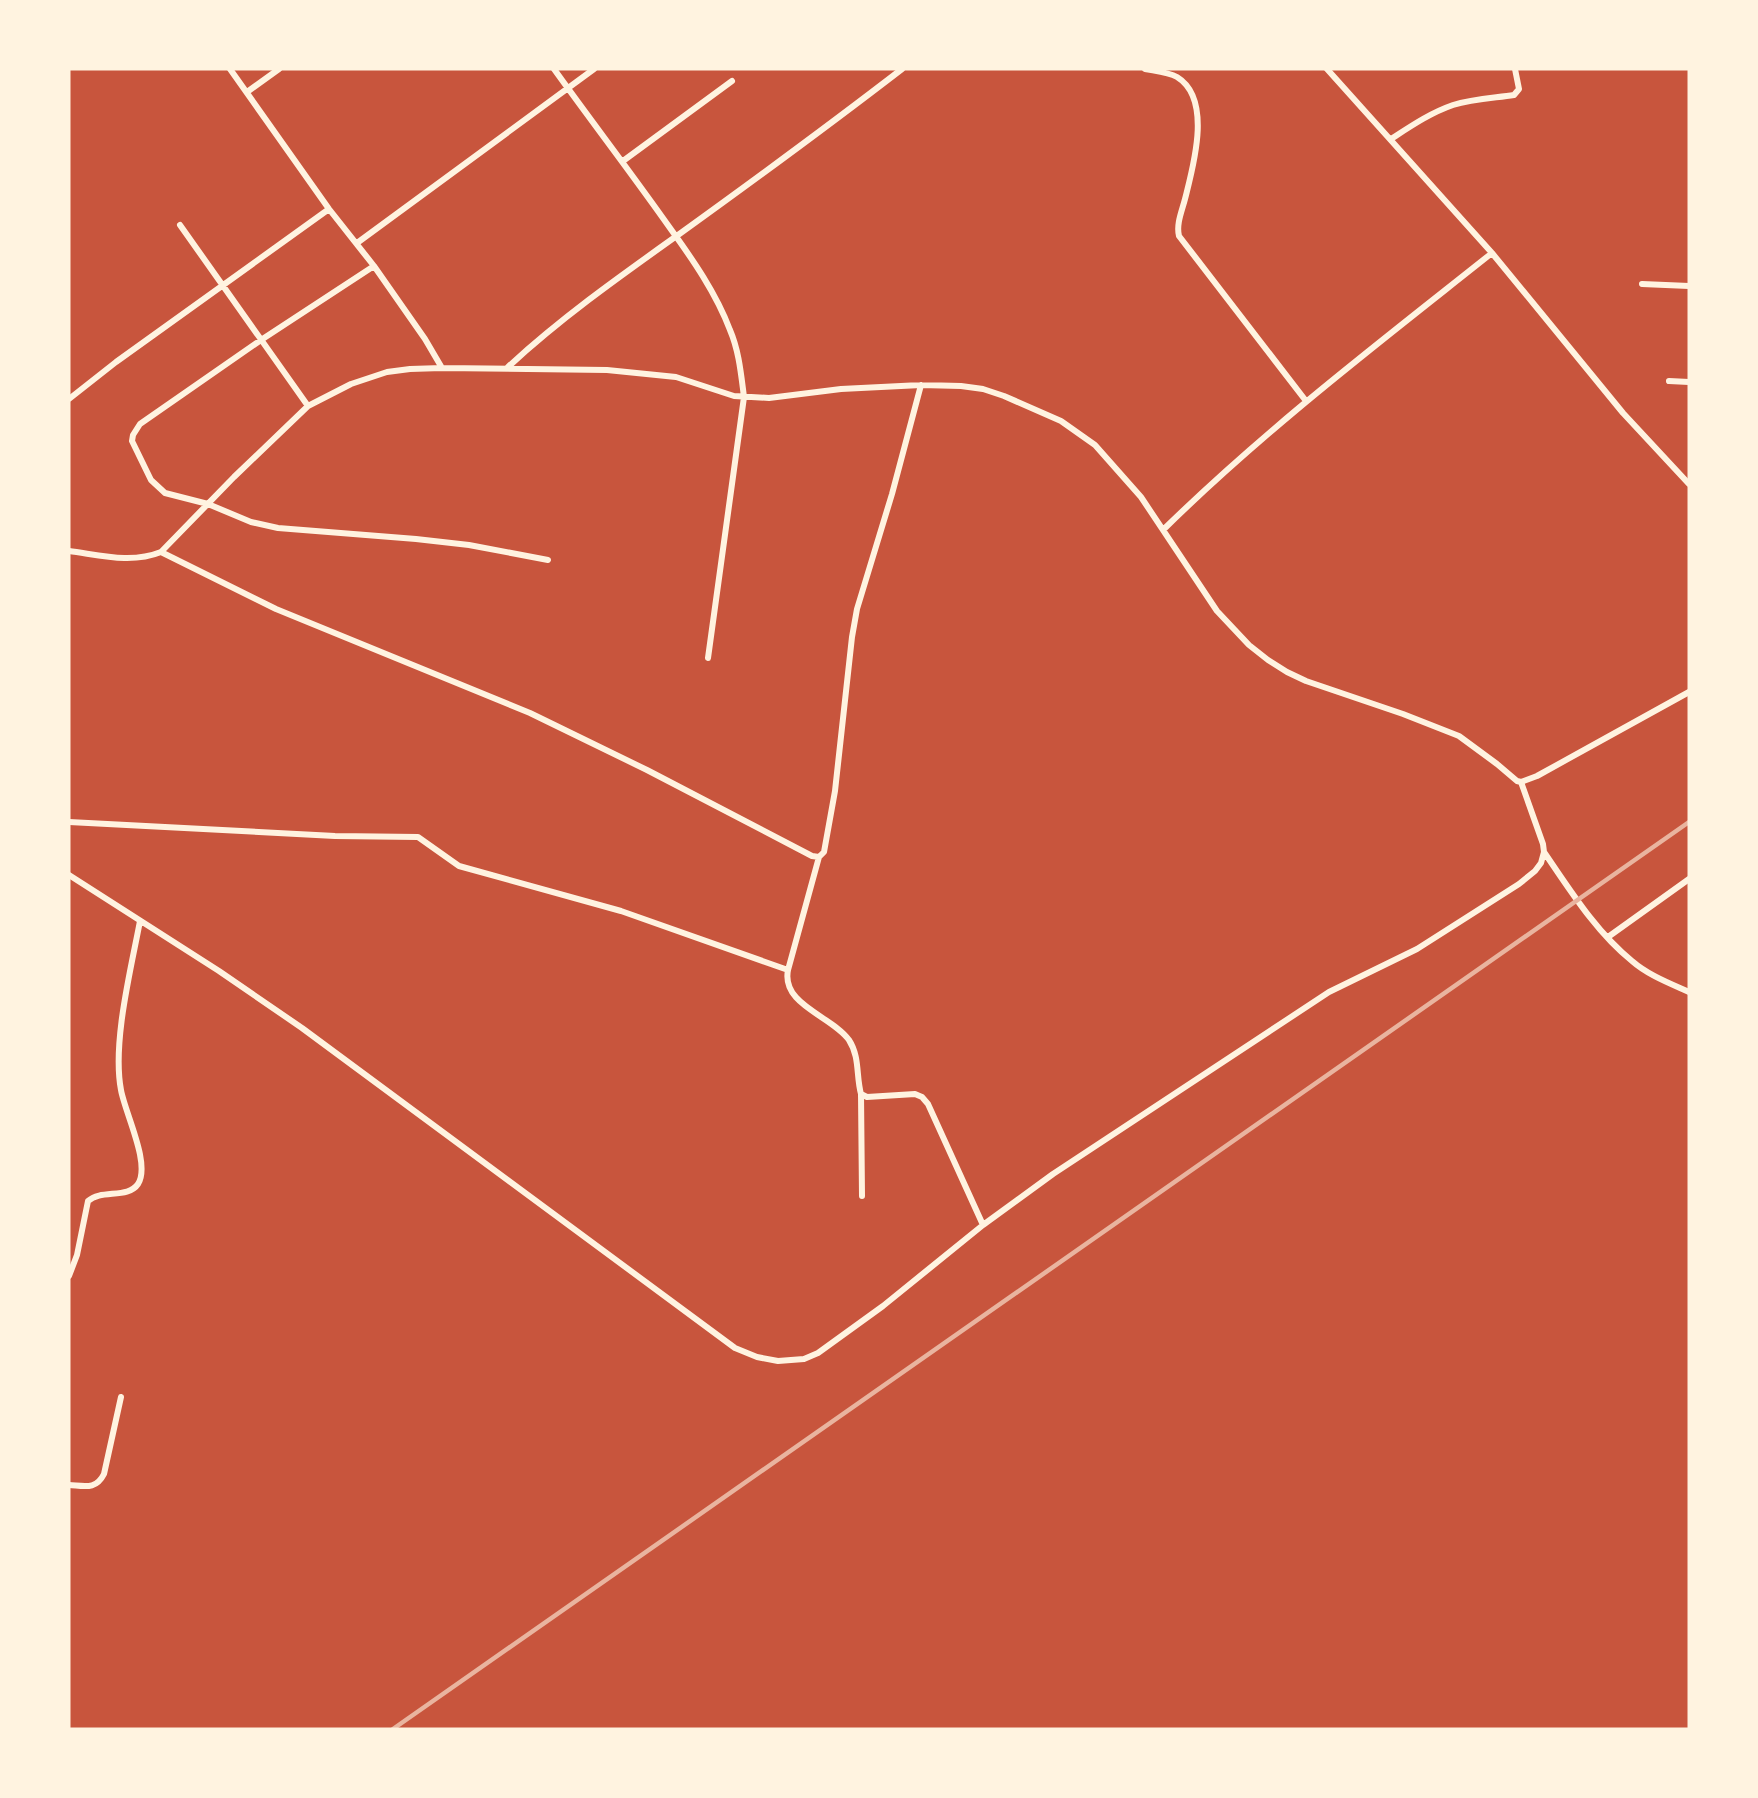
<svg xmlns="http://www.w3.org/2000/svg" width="1758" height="1798" font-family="Jost,sans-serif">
  <rect width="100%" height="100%" fill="#c8553d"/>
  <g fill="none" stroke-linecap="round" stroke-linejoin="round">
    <path stroke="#fff3e0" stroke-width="6" d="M 230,69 L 329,209 L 374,266 L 425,339 L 442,368
      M 554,69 C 592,122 632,174 670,228 C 693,260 716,293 730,330 C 739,351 741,374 744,397 L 708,658
      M 1145,69 C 1155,71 1168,72 1177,77 C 1213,99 1193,167 1185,199 C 1182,211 1176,224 1179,236 L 1306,401
      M 1327,69 L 1492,253 L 1623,413 L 1689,484
      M 247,92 L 279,69
      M 1391,139 C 1411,126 1430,113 1453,105 C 1473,99 1494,98 1514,95 L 1519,89 L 1515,69
      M 623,161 L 732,81
      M 180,225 L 308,406
      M 357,243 L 594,69
      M 374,266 L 261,340 L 140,424 L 133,435 L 132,441 L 151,480 L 165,493 L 208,504 L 251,522 L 278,528 L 416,539 L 469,545 L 548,560
      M 1642,284 L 1689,286
      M 508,367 C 561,318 619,277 678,235 C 753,181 828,126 902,69
      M 1669,381 L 1689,382
      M 69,399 L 116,362 L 329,209
      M 1164,529 C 1266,429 1380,342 1492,253
      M 69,551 C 100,555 131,564 161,552 L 234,477 L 308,406 L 351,384 L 387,372 L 410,369 L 442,368 L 607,370 L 676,377 L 734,396 L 769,398 L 841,389 L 921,385 L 961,386 L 983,389 L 1004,396 L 1061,421 L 1095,445 L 1141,497 L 1217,611 L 1249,645 L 1268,660 L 1287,672 L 1306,681 L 1403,714 L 1459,736 L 1497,764 L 1517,781 L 1521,782 L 1537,776 L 1689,692
      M 161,552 L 276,609 L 530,713 L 647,770 L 812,856 L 819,857 L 824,852 L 835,791 L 852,637 L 857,609 L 892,494 L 921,385
      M 69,822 L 335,836 L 418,837 L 459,866 L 621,911 L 788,970
      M 1544,852 C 1570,890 1596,932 1632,961 C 1648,975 1669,983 1689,992
      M 819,857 L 788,970 C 781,1005 832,1016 849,1040 C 860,1057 856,1076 861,1094 L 867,1097 L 915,1094 L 922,1097 L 928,1104 L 983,1225
      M 69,875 L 219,971 L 302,1028 L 735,1348 L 757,1357 L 778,1361 L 804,1359 L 818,1353 L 883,1306 L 983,1225 L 1053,1174 L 1329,992 L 1417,949 L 1519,884 L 1535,871 L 1541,863 L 1544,852 L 1543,844 L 1521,782
      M 1608,937 L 1689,879
      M 861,1094 L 862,1196
      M 69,1276 L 77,1255 L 88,1201 C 101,1189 128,1199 138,1184 C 151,1164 125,1113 121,1090 C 112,1043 131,969 140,921
      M 69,1485 C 85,1486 96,1490 104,1474 L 121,1397"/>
    <path stroke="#e9b49f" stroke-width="4.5" d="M 393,1729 L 1689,822"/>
  </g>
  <rect width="1758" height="1798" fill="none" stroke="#fff3e0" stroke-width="141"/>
</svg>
